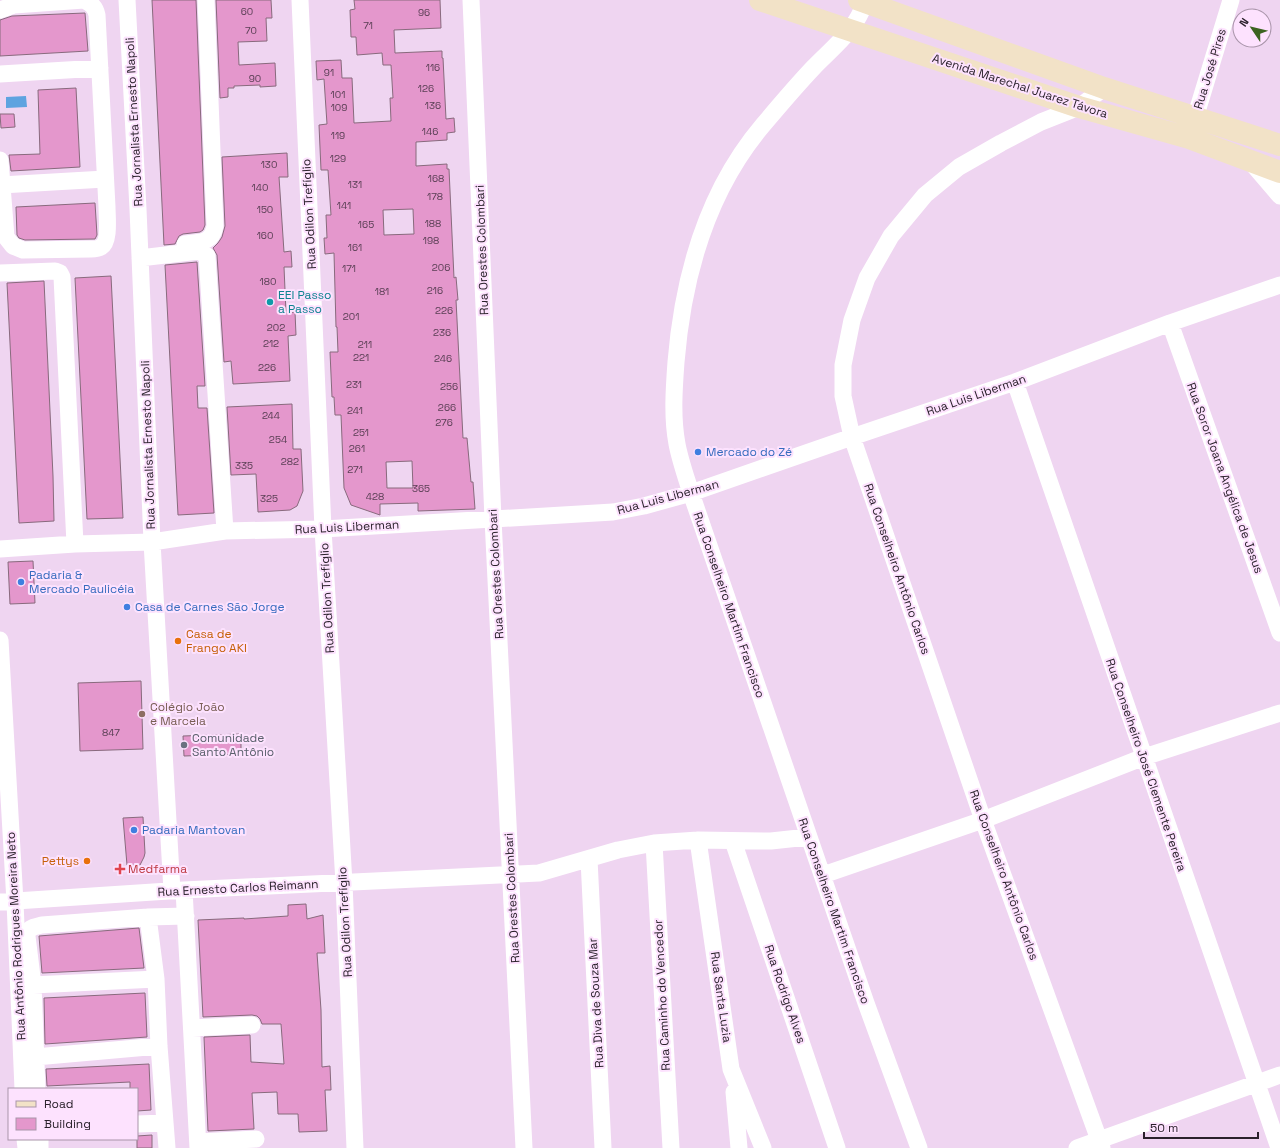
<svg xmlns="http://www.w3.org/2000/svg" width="1280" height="1148" font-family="'Space Grotesk',sans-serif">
  <rect width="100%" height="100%" fill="#efd5f1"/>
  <path fill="#5ea3e0" d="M 26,96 L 27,107 L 6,108 L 6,97 Z"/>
  <path fill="#e497cc" stroke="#886a7d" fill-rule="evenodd" d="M 152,0 L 196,0 L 205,225 L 203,230 L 200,232 L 183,234 L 179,236 L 175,244 L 164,245 Z
    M 216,0 L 271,0 L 272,18 L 266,18 L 267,41 L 238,42 L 239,65 L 275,63 L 276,86 L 260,87 L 260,85 L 234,86 L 234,88 L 228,88 L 228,97 L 220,98 Z
    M 354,0 L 440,0 L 441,28 L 394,30 L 395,53 L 442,51 L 442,58 L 443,58 L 446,119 L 454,118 L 455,132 L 447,133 L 447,140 L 416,142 L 416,166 L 447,164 L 447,169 L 449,169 L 454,278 L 456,277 L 458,300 L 456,300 L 463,438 L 467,438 L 471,482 L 473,482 L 475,509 L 418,511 L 418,503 L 380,504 L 380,515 L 351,505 L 344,488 L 341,415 L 335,415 L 334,397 L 332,397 L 330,352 L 338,352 L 337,327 L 336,327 L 334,253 L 325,254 L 324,238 L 327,238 L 326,215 L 331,215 L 328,170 L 321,170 L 319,125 L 327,124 L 324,79 L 317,80 L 316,61 L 341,60 L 342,78 L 352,78 L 354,123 L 391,121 L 390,98 L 393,98 L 391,65 L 383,65 L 382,53 L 357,55 L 356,37 L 351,37 L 350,10 L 355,9 ZM 413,209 L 414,234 L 384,235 L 383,210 ZM 412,461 L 413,488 L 387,488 L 386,462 Z
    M 85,13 L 88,51 L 0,56 L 0,20 L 12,16 Z
    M 76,88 L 80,167 L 11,171 L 9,155 L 40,154 L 38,90 Z
    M 0,114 L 14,114 L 15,127 L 1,128 Z
    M 287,153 L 288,177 L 279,177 L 284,252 L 291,251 L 292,267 L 284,267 L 286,313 L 295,312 L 296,335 L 288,336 L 290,381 L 233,384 L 231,361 L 224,362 L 217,255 L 213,248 L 218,243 L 222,237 L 225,226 L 222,157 Z
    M 95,203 L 97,235 L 95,239 L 25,240 L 19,238 L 17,235 L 16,207 Z
    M 197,262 L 205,386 L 197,386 L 198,408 L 207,408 L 214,513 L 178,515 L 165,265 Z
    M 111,276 L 123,518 L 87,519 L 75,278 Z
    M 44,281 L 53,476 L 54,521 L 19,523 L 7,283 Z
    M 292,404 L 293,449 L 301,449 L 303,491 L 297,506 L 290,510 L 258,512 L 256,474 L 231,475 L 227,407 Z
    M 33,561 L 35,603 L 10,604 L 8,562 Z
    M 141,681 L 143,749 L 80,751 L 78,683 Z
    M 241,734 L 241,754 L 184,756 L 183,736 Z
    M 143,817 L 145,853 L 144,857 L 140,865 L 127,865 L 123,818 Z
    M 306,904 L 307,919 L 323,915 L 325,953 L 317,953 L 321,1010 L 322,1067 L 330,1066 L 331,1090 L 325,1090 L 327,1131 L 299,1132 L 298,1114 L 278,1114 L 277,1092 L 252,1093 L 254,1129 L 208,1131 L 204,1037 L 250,1035 L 251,1062 L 284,1064 L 281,1024 L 262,1024 L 260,1019 L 257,1016 L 252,1015 L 203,1017 L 198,920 L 244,918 L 244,919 L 288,916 L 288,905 Z
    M 139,928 L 144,968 L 42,973 L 39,936 Z
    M 145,993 L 147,1037 L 45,1044 L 44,998 Z
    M 149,1064 L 151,1110 L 137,1111 L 137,1089 L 130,1089 L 130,1082 L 47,1086 L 46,1069 Z
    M 152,1135 L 152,1148 L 137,1148 L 137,1136 Z"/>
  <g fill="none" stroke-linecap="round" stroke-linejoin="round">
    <path stroke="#fff" stroke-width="17" d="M 127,0 L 138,209 L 152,542 L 172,891
      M 300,0 L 323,529 L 344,883 L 355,1148
      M 471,0 L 493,519 L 524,1148
      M 866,0 C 855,32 835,45 813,68 C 796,86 779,106 763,125 C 707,191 683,277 676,362 C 674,389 672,417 677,444 C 680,460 686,477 691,493 L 866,1003 L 919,1148
      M 0,10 L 14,5 L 84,0 C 91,4 95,6 97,15 L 107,207 C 107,217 110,242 101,247 C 98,249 95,249 91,249 L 23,250 L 13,246 L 6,237 L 0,160
      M 0,74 L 100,68
      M 1192,128 L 1231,0
      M 1250,161 L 1280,196
      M 1,185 L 105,179
      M 185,244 C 199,242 212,244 215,226 L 206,0
      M 140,258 L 199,251 L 207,256 L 225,531
      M 0,273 L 55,271 L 60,273 L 62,277 L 75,544
      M 1170,323 L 1280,633
      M 1015,382 L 1279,1148
      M 0,549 L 75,544 L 152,542 L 225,531 L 323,529 L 613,512 L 644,506 L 691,493 L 852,437 L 1015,382 L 1170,323 L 1280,285
      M 0,640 L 15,902 L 23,1089
      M 698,840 L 731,1069 L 763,1148
      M 733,841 L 837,1148
      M 654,843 L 671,1148
      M 589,859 L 603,1148
      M 823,875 L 983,820 L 1144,757 L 1280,713
      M 184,890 L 198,1148
      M 0,902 L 184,890 L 539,873 L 618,850 L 654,843 L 698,840 L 771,841 L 808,837
      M 33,985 L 156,979
      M 192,1028 L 252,1025
      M 24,1058 L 159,1046
      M 37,1089 L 33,985 L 27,936 C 28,927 34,927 42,925 L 148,917
      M 734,1092 L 739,1148
      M 137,1124 L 165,1123
      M 25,1139 L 26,1148
      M 40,1139 L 40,1148
      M 198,1142 L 256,1139
      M 167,1148 L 159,1046 L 156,979 L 148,917 L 186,916
      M 1077,1148 L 1280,1075
      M 1102,1148 L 983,820 L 852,437 L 843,396 L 843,365 L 852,320 L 867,278 L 891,236 L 925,195 L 959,167 L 1001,143 L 1041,122 L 1079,107 L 1104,88"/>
    <path stroke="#f2e2c7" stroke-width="22" d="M 760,0 L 1079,107 L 1189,138 L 1280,172
      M 859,0 L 1104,88 L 1280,145"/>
  </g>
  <circle fill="#0f9aa8" stroke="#fde2fe" stroke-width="1.5" cx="270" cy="302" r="4"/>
  <g fill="#3f7fe0" stroke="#fde2fe" stroke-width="1.5">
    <circle cx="698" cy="452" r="4"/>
    <circle cx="21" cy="582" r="4"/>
    <circle cx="127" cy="607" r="4"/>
    <circle cx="134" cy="830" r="4"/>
  </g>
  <g fill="#e8710a" stroke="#fde2fe" stroke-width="1.5">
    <circle cx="178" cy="641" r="4"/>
    <circle cx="87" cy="861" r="4"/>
  </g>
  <circle fill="#8d6e63" stroke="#fde2fe" stroke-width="1.5" cx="142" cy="714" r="4"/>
  <circle fill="#6b7280" stroke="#fde2fe" stroke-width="1.5" cx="184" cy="745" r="4"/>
  <path fill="#e0444e" stroke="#fde2fe" stroke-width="1.5" d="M118 863h4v4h4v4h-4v4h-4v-4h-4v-4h4z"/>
  <g text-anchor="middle" stroke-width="4" stroke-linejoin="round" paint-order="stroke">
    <g font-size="10" fill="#583e53">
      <text x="247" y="15">60</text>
      <text x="424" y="16">96</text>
      <text x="368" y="29">71</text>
      <text x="251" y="34">70</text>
      <text x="433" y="71">116</text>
      <text x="329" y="76">91</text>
      <text x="255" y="82">90</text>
      <text x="426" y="92">126</text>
      <text x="338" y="98">101</text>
      <text x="433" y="109">136</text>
      <text x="339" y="111">109</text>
      <text x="430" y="135">146</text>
      <text x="338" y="139">119</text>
      <text x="338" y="162">129</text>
      <text x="269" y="168">130</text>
      <text x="436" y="182">168</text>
      <text x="355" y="188">131</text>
      <text x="260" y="191">140</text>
      <text x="435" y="200">178</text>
      <text x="344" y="209">141</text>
      <text x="265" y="213">150</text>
      <text x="433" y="227">188</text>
      <text x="366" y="228">165</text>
      <text x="265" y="239">160</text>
      <text x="431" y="244">198</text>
      <text x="355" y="251">161</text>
      <text x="441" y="271">206</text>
      <text x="349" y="272">171</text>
      <text x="268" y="285">180</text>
      <text x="435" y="294">216</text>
      <text x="382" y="295">181</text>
      <text x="444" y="314">226</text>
      <text x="351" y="320">201</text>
      <text x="276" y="331">202</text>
      <text x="442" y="336">236</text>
      <text x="271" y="347">212</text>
      <text x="365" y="348">211</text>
      <text x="361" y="361">221</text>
      <text x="443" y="362">246</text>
      <text x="267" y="371">226</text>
      <text x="354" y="388">231</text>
      <text x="449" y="390">256</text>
      <text x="447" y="411">266</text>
      <text x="355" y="414">241</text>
      <text x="271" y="419">244</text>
      <text x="444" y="426">276</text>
      <text x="361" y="436">251</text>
      <text x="278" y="443">254</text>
      <text x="357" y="452">261</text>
      <text x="290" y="465">282</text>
      <text x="244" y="469">335</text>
      <text x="355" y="473">271</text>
      <text x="421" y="492">365</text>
      <text x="375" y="500">428</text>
      <text x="269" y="502">325</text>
      <text x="111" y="736">847</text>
    </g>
    <g font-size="12" fill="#2a212b" stroke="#fde2fe">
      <text transform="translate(1210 69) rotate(-73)" y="4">Rua José Pires</text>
      <text transform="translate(1020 86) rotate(18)" y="4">Avenida Marechal Juarez Távora</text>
      <text transform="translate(134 122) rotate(-93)" y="4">Rua Jornalista Ernesto Napoli</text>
      <text transform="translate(309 214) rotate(-93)" y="4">Rua Odilon Trefíglio</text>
      <text transform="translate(482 250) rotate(-92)" y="4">Rua Orestes Colombari</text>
      <text transform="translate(976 395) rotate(-19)" y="4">Rua Luis Liberman</text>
      <text transform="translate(148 445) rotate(-92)" y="4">Rua Jornalista Ernesto Napoli</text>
      <text transform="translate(1225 478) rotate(70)" y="4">Rua Soror Joana Angélica de Jesus</text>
      <text transform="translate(668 497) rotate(-15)" y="4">Rua Luis Liberman</text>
      <text transform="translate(347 527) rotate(-3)" y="4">Rua Luis Liberman</text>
      <text transform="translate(897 569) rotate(71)" y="4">Rua Conselheiro Antônio Carlos</text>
      <text transform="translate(496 574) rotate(-93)" y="4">Rua Orestes Colombari</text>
      <text transform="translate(327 598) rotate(-93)" y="4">Rua Odilon Trefíglio</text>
      <text transform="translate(729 605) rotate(71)" y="4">Rua Conselheiro Martim Francisco</text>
      <text transform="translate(1146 765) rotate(71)" y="4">Rua Conselheiro José Clemente Pereira</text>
      <text transform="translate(1004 875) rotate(70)" y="4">Rua Conselheiro Antônio Carlos</text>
      <text transform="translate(238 888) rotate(-3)" y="4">Rua Ernesto Carlos Reimann</text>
      <text transform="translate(512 898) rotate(-93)" y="4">Rua Orestes Colombari</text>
      <text transform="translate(834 911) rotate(71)" y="4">Rua Conselheiro Martim Francisco</text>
      <text transform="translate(345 922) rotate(-93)" y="4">Rua Odilon Trefíglio</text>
      <text transform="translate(16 936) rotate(-93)" y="4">Rua Antônio Rodrigues Moreira Neto</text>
      <text transform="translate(785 994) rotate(71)" y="4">Rua Rodrigo Alves</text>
      <text transform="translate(662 995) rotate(-93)" y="4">Rua Caminho do Vencedor</text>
      <text transform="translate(721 997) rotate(82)" y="4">Rua Santa Luzia</text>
      <text transform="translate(596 1003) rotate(-93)" y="4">Rua Diva de Souza Mar</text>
    </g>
    <g font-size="12" fill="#0d838f" stroke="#fde2fe" text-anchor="start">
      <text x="278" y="299">EEI Passo<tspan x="278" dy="14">a Passo</tspan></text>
    </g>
    <g font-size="12" fill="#366cbe" stroke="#fde2fe" text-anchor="start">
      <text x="706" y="456">Mercado do Zé</text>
      <text x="29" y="579">Padaria &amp;<tspan x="29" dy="14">Mercado Paulicéia</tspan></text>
      <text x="135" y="611">Casa de Carnes São Jorge</text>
      <text x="142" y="834">Padaria Mantovan</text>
    </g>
    <g font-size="12" fill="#c56008" stroke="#fde2fe" text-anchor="start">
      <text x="186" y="638">Casa de<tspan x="186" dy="14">Frango AKI</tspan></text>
      <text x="79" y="865" text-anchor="end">Pettys</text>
    </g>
    <g font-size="12" fill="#785e54" stroke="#fde2fe" text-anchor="start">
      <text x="150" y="711">Colégio João<tspan x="150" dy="14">e Marcela</tspan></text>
    </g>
    <g font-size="12" fill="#5b616d" stroke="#fde2fe" text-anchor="start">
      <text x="192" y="742">Comunidade<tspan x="192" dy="14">Santo Antônio</tspan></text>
    </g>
    <g font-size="12" fill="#be3a42" stroke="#fde2fe" text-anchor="start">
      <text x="128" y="873">Medfarma</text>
    </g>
  </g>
  <rect x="8" y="1088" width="130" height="52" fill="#fde2fe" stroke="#a995aa"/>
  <rect x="16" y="1101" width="20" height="6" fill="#f2e2c7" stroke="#a995aa"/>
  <text x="44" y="1108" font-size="12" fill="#2a212b">Road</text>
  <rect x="16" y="1118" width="20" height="12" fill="#e497cc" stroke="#a995aa"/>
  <text x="44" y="1128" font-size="12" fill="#2a212b">Building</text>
  <g transform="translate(1252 28) rotate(305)"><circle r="19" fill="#fde2fe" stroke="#a995aa"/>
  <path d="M0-3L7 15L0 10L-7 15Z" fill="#3c6420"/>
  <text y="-6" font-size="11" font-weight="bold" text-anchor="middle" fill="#2a212b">N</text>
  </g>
  <path d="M1144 1132v6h114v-6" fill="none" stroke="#2a212b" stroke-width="2"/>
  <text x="1150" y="1132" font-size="12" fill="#2a212b" stroke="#fde2fe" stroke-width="3" paint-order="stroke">50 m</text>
</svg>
